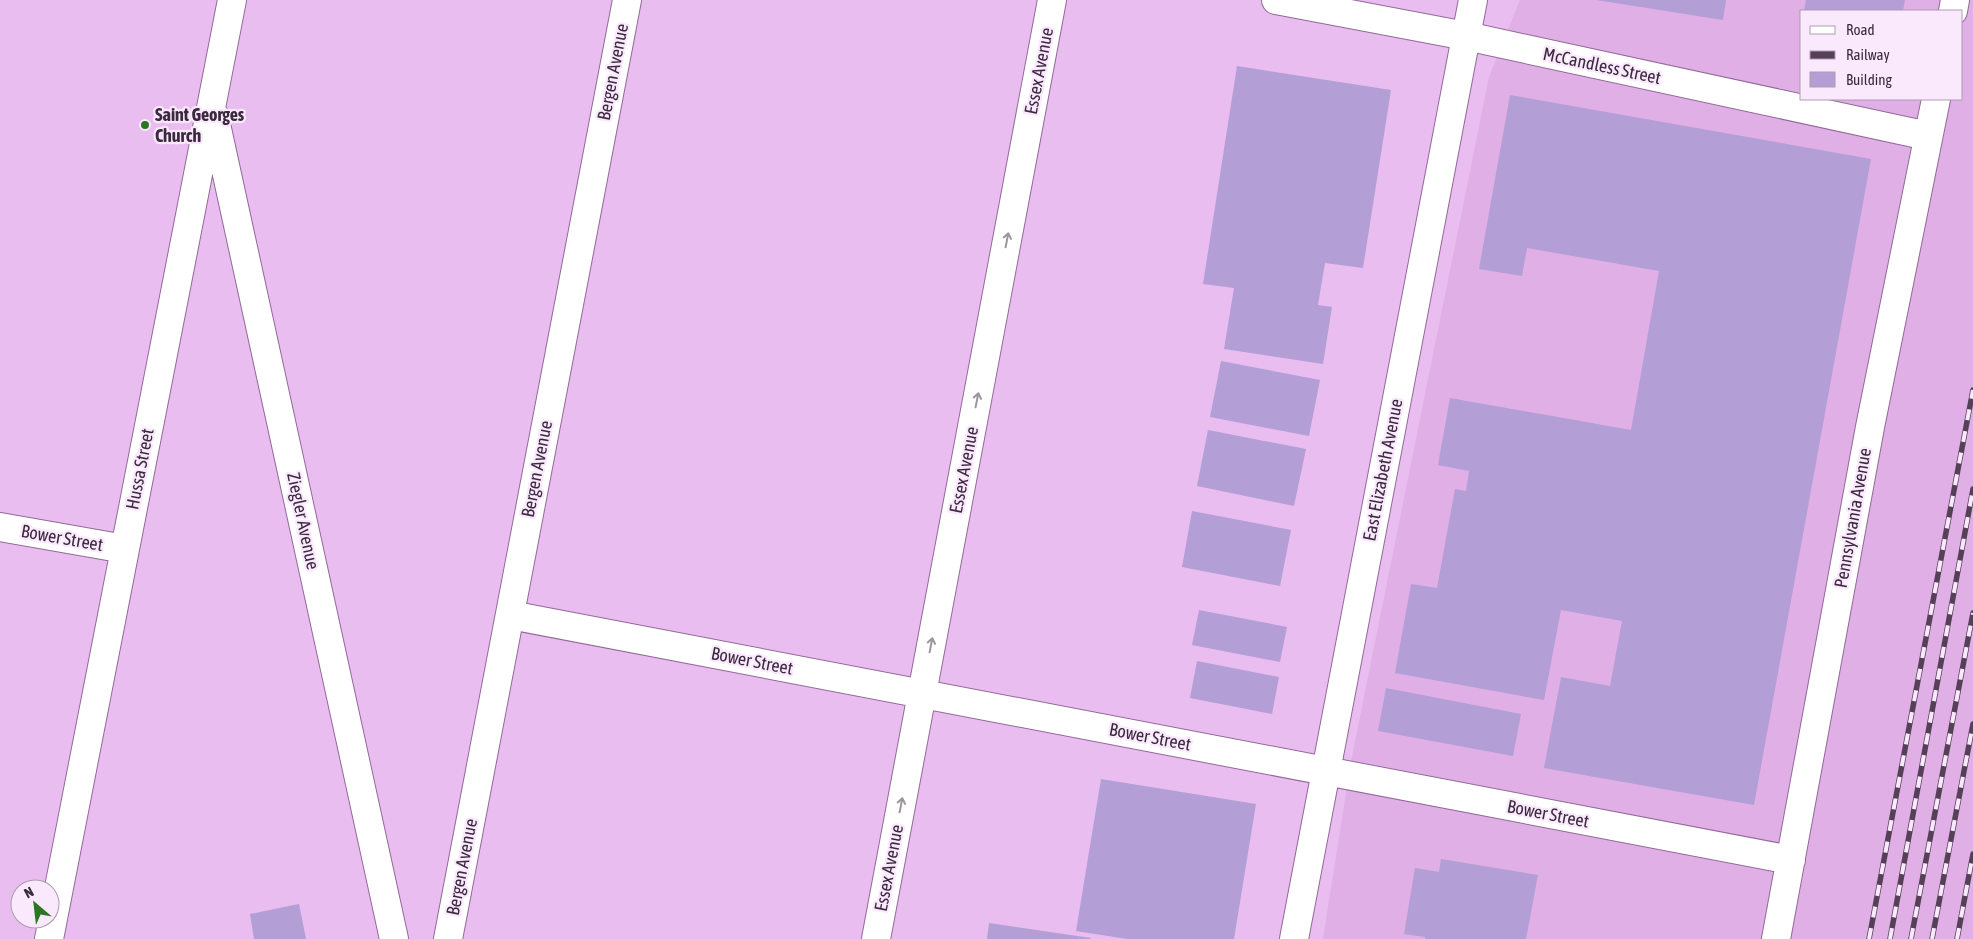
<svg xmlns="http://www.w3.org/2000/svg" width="1973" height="939" font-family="'Asap Condensed',sans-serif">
  <rect width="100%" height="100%" fill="#e9bdef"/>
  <path fill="#dfafe6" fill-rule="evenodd" d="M 1520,0 L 1973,0 L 1973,939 L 1323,939 L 1351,761 L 1489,77 ZM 1802,11 L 1962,11 L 1962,99 L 1802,99 Z"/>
  <path fill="#b39ed6" d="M 1596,0 L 1726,0 L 1723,20 Z
    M 1806,0 L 1905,0 L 1903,11 L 1804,11 Z
    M 1237,66 L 1391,90 L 1363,268 L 1325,263 L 1318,305 L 1332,307 L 1323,364 L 1224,349 L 1234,288 L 1203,284 Z
    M 1510,95 L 1871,159 L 1754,805 L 1544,768 L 1561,677 L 1610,686 L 1622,621 L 1561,610 L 1544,700 L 1395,673 L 1411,584 L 1437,588 L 1455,489 L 1466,491 L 1469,471 L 1438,465 L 1450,398 L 1631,430 L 1659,271 L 1527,248 L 1522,276 L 1479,269 Z
    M 1221,361 L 1320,380 L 1309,436 L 1210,417 Z
    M 1208,430 L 1306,449 L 1294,506 L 1197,486 Z
    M 1192,511 L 1291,530 L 1280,586 L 1182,567 Z
    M 1199,610 L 1287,627 L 1280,662 L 1192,645 Z
    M 1197,661 L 1279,677 L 1272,714 L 1190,698 Z
    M 1386,688 L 1521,714 L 1513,756 L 1378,731 Z
    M 1101,779 L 1256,804 L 1234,939 L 1127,939 L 1076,931 Z
    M 1441,859 L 1538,875 L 1526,939 L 1425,939 L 1425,937 L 1404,934 L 1415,868 L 1439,872 Z
    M 299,904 L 306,939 L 254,939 L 250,914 Z
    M 989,923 L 1091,938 L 1090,939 L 987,939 Z"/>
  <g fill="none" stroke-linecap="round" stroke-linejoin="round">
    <g stroke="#926a98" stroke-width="30">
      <path id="minor" d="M 1276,0 L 1466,36 L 1928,136
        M 1953,11 L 1955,0
        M 214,115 L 394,939
        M 0,527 L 125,549
        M 510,615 L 1791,860
        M 49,939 L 232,0
        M 448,939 L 627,0
        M 876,939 L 1052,0
        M 1776,939 L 1870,427 L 1936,99"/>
    </g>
    <g stroke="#926a98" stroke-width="30">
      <path id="tertiary" d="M 1294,939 L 1473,0"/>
    </g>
    <use href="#minor" stroke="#fff" stroke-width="28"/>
    <use href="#tertiary" stroke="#fff" stroke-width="28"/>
    <g stroke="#554058" stroke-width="5.5">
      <path id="rail" d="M 1869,939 L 1973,390
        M 1890,939 L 1973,489
        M 1911,939 L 1973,613
        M 1932,939 L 1973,724
        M 1957,939 L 1973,854"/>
    </g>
    <use href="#rail" stroke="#fae8fd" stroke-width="4" stroke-dasharray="11" stroke-linecap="butt"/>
  </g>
  <defs><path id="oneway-shaft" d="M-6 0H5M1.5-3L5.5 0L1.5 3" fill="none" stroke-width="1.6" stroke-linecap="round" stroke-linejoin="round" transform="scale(1.25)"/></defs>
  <g stroke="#9d949e">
    <use href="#oneway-shaft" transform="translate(1007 240) rotate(-79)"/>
    <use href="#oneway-shaft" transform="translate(977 400) rotate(-79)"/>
    <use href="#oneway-shaft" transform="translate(931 645) rotate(-79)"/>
    <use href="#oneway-shaft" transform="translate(901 805) rotate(-79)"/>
  </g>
  <circle fill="#287822" stroke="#fae8fd" stroke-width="2" cx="145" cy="125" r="5"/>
  <g text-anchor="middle" stroke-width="4.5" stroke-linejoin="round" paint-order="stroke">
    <g font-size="18" fill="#3b2a3e" stroke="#fae8fd">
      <text transform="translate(1602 66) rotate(12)" y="6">McCandless Street</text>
      <text transform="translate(1039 71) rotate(-79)" y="6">Essex Avenue</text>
      <text transform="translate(613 72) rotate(-79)" y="6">Bergen Avenue</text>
      <text transform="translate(140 469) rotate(-79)" y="6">Hussa Street</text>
      <text transform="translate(537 469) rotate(-79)" y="6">Bergen Avenue</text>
      <text transform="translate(964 470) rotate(-79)" y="6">Essex Avenue</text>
      <text transform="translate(1383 470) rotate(-79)" y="6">East Elizabeth Avenue</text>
      <text transform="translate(1853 518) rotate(-80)" y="6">Pennsylvania Avenue</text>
      <text transform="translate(303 521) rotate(78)" y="6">Ziegler Avenue</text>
      <text transform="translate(62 538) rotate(10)" y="6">Bower Street</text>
      <text transform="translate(752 661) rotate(11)" y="6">Bower Street</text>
      <text transform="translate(1150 737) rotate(11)" y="6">Bower Street</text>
      <text transform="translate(1548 814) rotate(11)" y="6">Bower Street</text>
      <text transform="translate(462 867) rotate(-79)" y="6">Bergen Avenue</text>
      <text transform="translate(889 868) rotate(-79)" y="6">Essex Avenue</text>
    </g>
    <g font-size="18" font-weight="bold" fill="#3b2a3e" stroke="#fae8fd" text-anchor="start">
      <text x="155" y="121">Saint Georges<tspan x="155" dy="21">Church</tspan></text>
    </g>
  </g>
  <rect x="1800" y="10" width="162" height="90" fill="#fae8fd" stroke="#ae9cb1"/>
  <rect x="1810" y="26" width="25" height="8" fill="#ffffff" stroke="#ae9cb1"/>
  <text x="1846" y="35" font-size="15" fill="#3b2a3e">Road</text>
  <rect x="1810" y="51" width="25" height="8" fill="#554058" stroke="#ae9cb1"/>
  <text x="1846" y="60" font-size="15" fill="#3b2a3e">Railway</text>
  <rect x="1810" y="72" width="25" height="15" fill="#b39ed6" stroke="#ae9cb1"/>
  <text x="1846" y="85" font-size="15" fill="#3b2a3e">Building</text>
  <g transform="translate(35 904) rotate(332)"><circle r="24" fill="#fae8fd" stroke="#ae9cb1"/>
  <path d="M0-4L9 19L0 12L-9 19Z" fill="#287822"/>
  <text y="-8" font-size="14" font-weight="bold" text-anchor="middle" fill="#3b2a3e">N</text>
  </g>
</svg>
